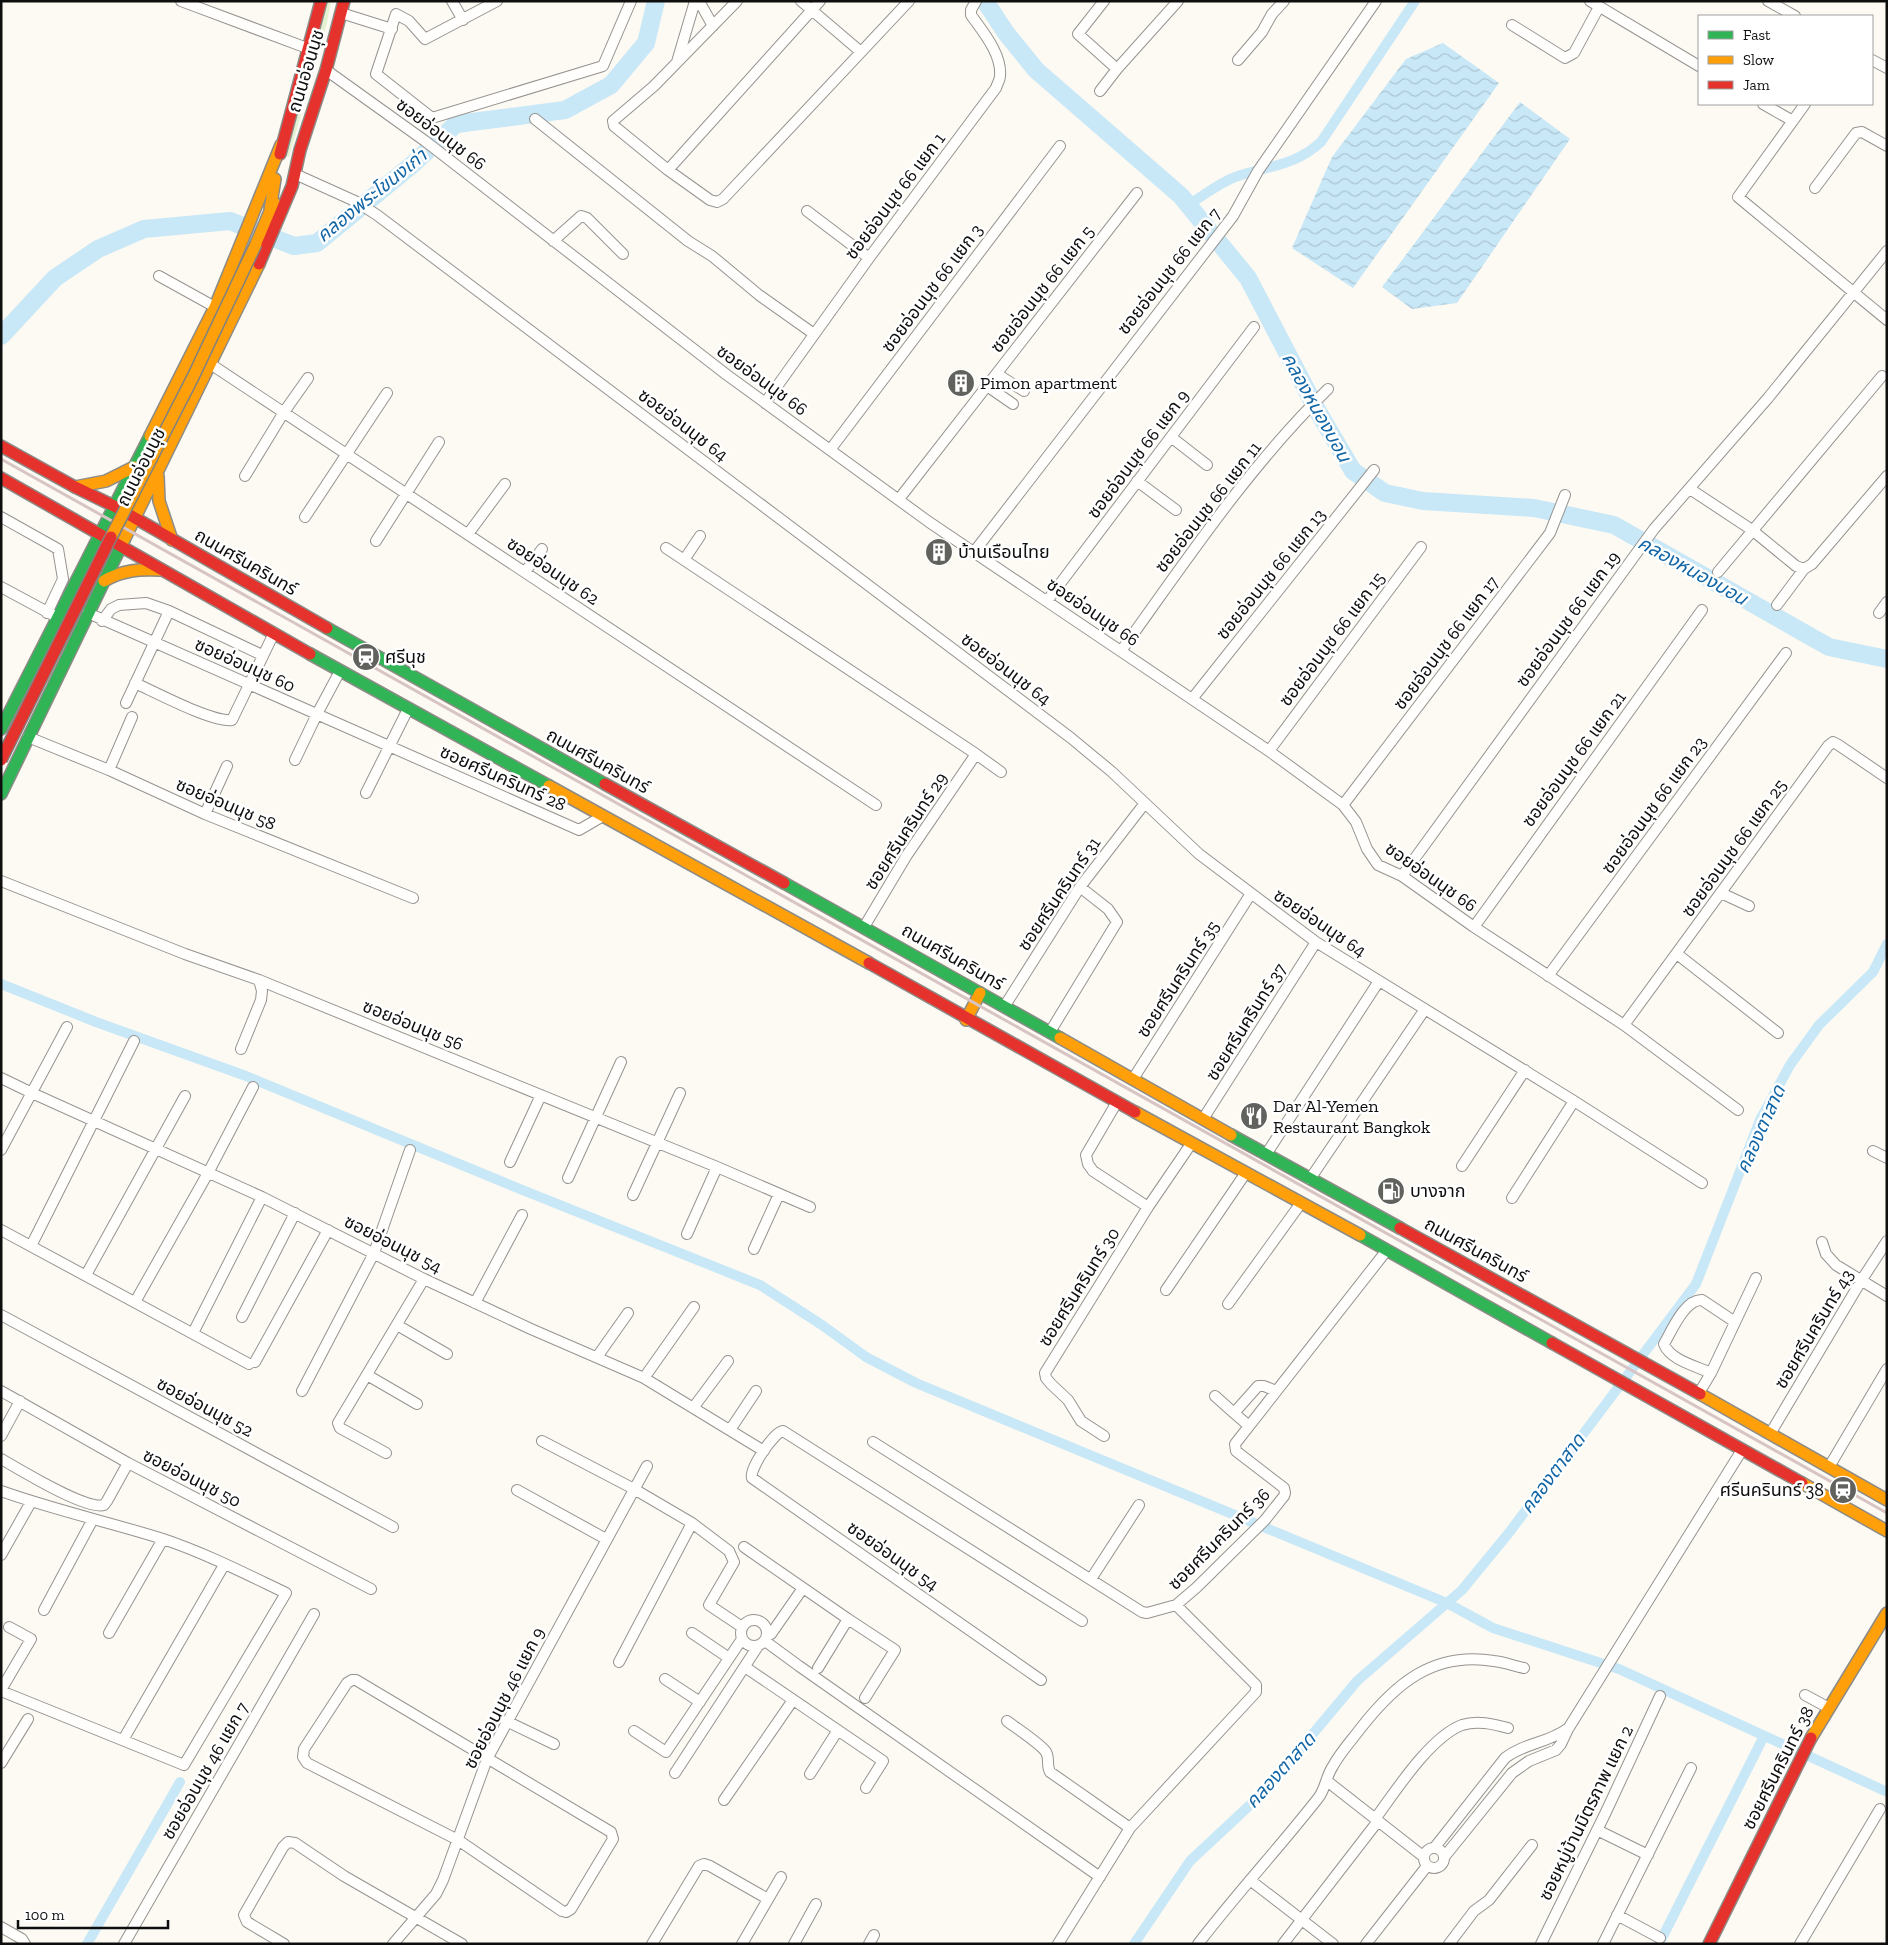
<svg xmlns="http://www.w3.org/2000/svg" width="1888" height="1945" font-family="'Zilla Slab','Noto Sans Thai',serif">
  <defs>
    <pattern id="water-waves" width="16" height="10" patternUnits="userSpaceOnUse" patternTransform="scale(1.25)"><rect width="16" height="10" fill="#c8e7f7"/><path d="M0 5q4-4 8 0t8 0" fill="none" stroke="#abc5d3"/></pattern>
  </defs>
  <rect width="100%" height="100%" fill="#fcfaf2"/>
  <path fill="#e5f2d2" d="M 327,1 L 331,1 L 327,23 L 289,157 L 286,156 Z"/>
  <path fill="url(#water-waves)" d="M 1443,43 L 1499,83 L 1353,288 L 1292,248 L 1332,157 L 1406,59 Z
    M 1520,102 L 1570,139 L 1457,303 L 1412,309 L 1382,287 Z"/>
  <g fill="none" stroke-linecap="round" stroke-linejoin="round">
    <path stroke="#c8e7f7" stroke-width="10" d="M 1188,205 C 1203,196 1219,183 1235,177 C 1267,166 1295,166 1321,142 L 1415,1
      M 1,984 L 96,1022 L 246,1076 L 520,1189 L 760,1285 L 822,1325 L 866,1357 L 916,1383 L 1447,1603 L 1493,1628 L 1619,1669 L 1887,1792
      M 87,1944 L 180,1782
      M 1134,1944 L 1190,1861 L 1265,1791 L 1357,1681 L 1462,1590 L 1508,1534 L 1696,1284 L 1760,1120 L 1790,1065 L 1819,1025 L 1873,972 L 1887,944
      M 1659,1944 L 1764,1736"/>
    <path stroke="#c8e7f7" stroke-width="18" d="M 985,1 L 1006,33 L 1036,70 L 1181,196 L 1248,278 L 1317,410 L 1353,471 L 1385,493 L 1423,501 L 1534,508 L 1614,525 L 1829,647 L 1887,659
      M 1,336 L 55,278 L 98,249 L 144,229 L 230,221 L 294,246 L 317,243 L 413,164 L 456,124 L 565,110 L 611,85 L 646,43 L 656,1"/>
    <g stroke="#959491" stroke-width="12">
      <path id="street" d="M 181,1 L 307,48
        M 452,1 L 463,20
        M 497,1 L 425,39 L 409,21 L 396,14 L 376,74 L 432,118 L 603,66 L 631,1
        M 699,1 L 713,26
        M 737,1 L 654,86 L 613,121 L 614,126 L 668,170 L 710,200 L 717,202 L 723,199 L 909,1
        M 801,1 L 861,52
        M 1104,1 L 1078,34 L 1117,69
        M 1590,1 L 1699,66
        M 1768,1 L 1795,16
        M 341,13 L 392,29
        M 1512,25 L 1565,58 L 1574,53 L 1599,7
        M 1238,60 L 1262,32 L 1272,14 L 1284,1
        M 1872,60 L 1887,68
        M 677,62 L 695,1
        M 326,70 L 425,141 L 727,375 L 929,522 L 1269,751 L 1343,805 L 1356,822 L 1367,849 L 1378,865 L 1402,876 L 1474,927 L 1624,1025 L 1738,1110
        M 1100,91 L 1117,69 L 1178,1
        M 1763,104 L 1793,121
        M 1805,104 L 1738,197 L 1887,320
        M 535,119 L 688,241 L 712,256 L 759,295 L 814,334
        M 668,170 L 820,1
        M 295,174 L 357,202 L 377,215 L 1071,738 L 1112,772 L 1199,854 L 1316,942 L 1574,1101 L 1702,1183
        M 1815,188 L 1856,133 L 1862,132 L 1887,146
        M 807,211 L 869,258
        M 553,241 L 581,216 L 587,218 L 623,254
        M 159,276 L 215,307
        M 212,365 L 876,805
        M 997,374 L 1024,391
        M 987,386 L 1013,404
        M 765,403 L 869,258 L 996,88 C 997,84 1000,80 1000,76 C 1002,54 983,32 971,15 L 971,10 L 976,1
        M 1171,437 L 1207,465
        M 830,450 L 1060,146
        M 245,476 L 284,412 L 308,378
        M 1137,481 L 1176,510
        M 1690,489 L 1752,530 L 1796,566 L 1804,569 L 1812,564 L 1887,476
        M 899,499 L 1137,193
        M 1,517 L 58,549 L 63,579 L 47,613
        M 305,517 L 387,393
        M 468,534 L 505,484
        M 376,541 L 439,442
        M 666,548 L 976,754 L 1001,772
        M 974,552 L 1233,216 L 1258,171 L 1376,1
        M 684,560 L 700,536
        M 525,572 L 542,549
        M 1718,572 L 1882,376
        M 1,587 L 53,615
        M 1047,601 L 1254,327
        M 1777,605 L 1804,569
        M 88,613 L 579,830 L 603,816
        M 1879,613 L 1887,602
        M 102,621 L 111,609 L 119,605 L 146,603 L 169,611 L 262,655
        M 1121,651 C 1186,561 1248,467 1328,389
        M 135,683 C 155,692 213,723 232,720 L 274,633
        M 1192,699 L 1374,470
        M 126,703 L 169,611
        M 28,737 L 109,770 L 205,814 L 413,898
        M 1269,751 L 1421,547
        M 295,760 L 317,714 L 340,671
        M 109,770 L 132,717
        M 366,793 L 408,709
        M 1343,805 L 1550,533 L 1565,495
        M 205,814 L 227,766
        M 1402,876 L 1654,529 L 1768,398 L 1887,251
        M 1,881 L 185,954 L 259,980 L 717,1167 L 810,1207
        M 1721,893 L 1749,906
        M 864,927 L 907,855 L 976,754
        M 1474,927 L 1702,610
        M 1677,954 L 1778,1033
        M 1548,976 L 1786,653
        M 1004,1007 L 1080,887 L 1145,803
        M 1624,1025 L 1828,746 L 1833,742 L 1837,744 L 1887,778
        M 1050,1032 L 1117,922 L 1108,909 L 1080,887
        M 241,1049 L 261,1000 L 262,991 L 259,980
        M 1,1078 L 32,1093 L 262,1197 L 424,1279 L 531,1329 L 644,1378 L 764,1451
        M 1133,1079 L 1250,895
        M 1117,1102 L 1086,1155 L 1088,1164 L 1093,1171 L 1148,1207
        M 1203,1119 L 1316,942
        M 1,1150 L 67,1027
        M 1873,1151 L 1887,1158
        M 1267,1153 L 1379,981
        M 510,1162 L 541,1095
        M 1462,1166 L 1525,1070
        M 568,1178 L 621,1062
        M 1310,1179 L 1425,1009
        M 633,1195 L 680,1093
        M 1512,1198 L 1574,1101
        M 1,1230 L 249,1364
        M 687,1234 L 717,1167
        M 1822,1242 L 1826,1254 L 1836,1265 L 1887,1296
        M 31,1246 L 134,1041
        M 754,1249 L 779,1194
        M 86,1275 L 185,1096
        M 1166,1290 L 1245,1174
        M 135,1302 L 208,1173 L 253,1087
        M 475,1303 L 522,1215
        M 1228,1304 L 1301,1203
        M 1,1315 L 393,1527
        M 242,1317 L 295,1213
        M 397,1325 L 447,1354
        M 193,1333 L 262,1197
        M 597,1357 L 628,1313
        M 255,1362 L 328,1230
        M 1711,1373 C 1696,1366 1670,1360 1664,1344 C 1672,1330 1685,1299 1702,1300 L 1735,1322
        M 367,1375 L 417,1404
        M 644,1378 L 694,1307
        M 1,1391 L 128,1463 L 371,1589
        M 302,1391 L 374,1253 L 410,1150
        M 1699,1393 L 1711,1373 L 1756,1278
        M 1215,1396 L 1234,1413
        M 693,1408 L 728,1361
        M 1249,1426 L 1234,1413 L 1258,1386 L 1264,1386 L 1276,1391
        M 730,1430 L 756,1391
        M 1770,1434 L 1861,1281 L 1887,1241
        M 1,1436 L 20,1401
        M 1104,1436 L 1081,1421 L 1068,1400 L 1051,1384 L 1046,1378 L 1045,1373 L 1148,1207 L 1191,1144
        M 542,1441 L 634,1489 L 692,1523 L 729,1551 L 734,1562 L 709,1605 L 742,1627
        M 873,1442 L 1142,1612 L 1147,1613 L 1176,1605 L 1196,1588 L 1265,1520 L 1284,1496 L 1285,1493 L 1284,1488 L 1236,1451 L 1235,1444 L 1387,1250
        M 386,1453 L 340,1428 L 338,1423 L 424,1279
        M 1,1459 C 21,1470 85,1510 104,1505 L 107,1501 L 128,1463
        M 1829,1467 L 1887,1369
        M 517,1490 L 606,1539
        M 1,1491 C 54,1510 109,1522 163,1539 C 205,1553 246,1574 286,1593 L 184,1765 L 1,1691
        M 744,1547 L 848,1619 L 895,1650 L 865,1698
        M 1,1555 L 31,1502
        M 1091,1579 L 1139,1505
        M 44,1610 L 93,1519
        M741 1633a13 13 0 1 1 26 0a13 13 0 1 1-26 0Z
        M 109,1633 L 163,1539
        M 692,1633 L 729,1658
        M 767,1635 L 771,1634 L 803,1588
        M 765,1641 L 799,1666 L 1100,1877
        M 619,1662 L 692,1523
        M 745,1667 L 883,1761 L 866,1788
        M 818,1668 L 848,1619
        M 665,1679 L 700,1702
        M 352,1680 L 356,1680 L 611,1832 L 613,1839 L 571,1909 L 566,1912 L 562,1911 L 458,1840 L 307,1763 L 303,1757 L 304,1749 L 347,1683 Z
        M 1041,1680 L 752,1478 C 749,1469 774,1432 783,1431 L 1082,1621
        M 1,1690 L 31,1639 L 9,1627
        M 1805,1695 L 1829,1708
        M 506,1721 L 554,1744
        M 1007,1721 C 1016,1728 1041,1744 1046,1752 C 1050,1759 1046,1765 1050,1772 L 1130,1828
        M 634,1731 L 666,1752 L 742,1639
        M 123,1740 L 224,1565
        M 1,1763 L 28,1719
        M 675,1773 L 758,1646
        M 810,1774 L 838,1730
        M 1327,1781 L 1424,1857
        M 724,1800 L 793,1700
        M 1375,1819 C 1395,1792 1430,1737 1462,1725 C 1477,1720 1493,1724 1508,1728
        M 1597,1830 L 1648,1855
        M 1435,1847 L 1505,1758 C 1524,1743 1548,1743 1567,1729
        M1424 1858a10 10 0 1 1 20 0a10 10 0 1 1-20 0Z
        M 1445,1856 L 1512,1773 L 1529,1761 L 1556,1750 L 1561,1744 L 1568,1729 L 1742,1450
        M 1250,1880 L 1333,1944
        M 1617,1915 L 1660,1938
        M 1,1927 L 22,1939 L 25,1944
        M 124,1944 L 314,1614
        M 284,1944 L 247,1922 L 244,1915 L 283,1847 L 288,1842 L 295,1843 L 344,1876 L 462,1944
        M 393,1944 L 436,1894 L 443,1880 L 487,1759 L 647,1466
        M 652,1944 L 699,1866 L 704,1864 L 710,1866 L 768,1899
        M 742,1944 L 781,1877
        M 794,1944 L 816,1904
        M 869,1944 L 874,1935
        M 1058,1944 L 1130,1828 L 1256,1692 L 1256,1685 L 1176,1605
        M 1198,1944 C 1237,1893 1280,1847 1319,1797 C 1326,1787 1326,1776 1333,1766 C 1340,1753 1351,1741 1360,1729 C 1395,1684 1433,1651 1494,1661 C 1504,1662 1514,1666 1524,1668
        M 1283,1944 L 1378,1821
        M 1366,1944 L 1427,1866
        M 1449,1944 L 1474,1911 L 1489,1900 L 1532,1845
        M 1541,1944 L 1605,1814 L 1660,1696
        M 1603,1944 L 1691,1768
        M 1800,1944 L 1880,1809"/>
    </g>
    <g stroke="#8c8b87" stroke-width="14">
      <path id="fast" d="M 327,628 L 605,784
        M 310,654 L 549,786
        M 1,729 L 150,436
        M 1,794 L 124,540
        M 784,883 L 1060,1038
        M 1231,1135 L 1400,1228
        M 1360,1235 L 1552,1343"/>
    </g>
    <g stroke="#8c8b87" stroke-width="14">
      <path id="slow" d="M 270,210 L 275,179
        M 256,244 L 274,202
        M 150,436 L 215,307 L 281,145
        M 158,476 L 159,501 L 172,540
        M 75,487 L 106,481 L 134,467
        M 124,540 L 259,264
        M 104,581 C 122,570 140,569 160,570
        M 549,786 L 869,963
        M 966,1020 L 980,993
        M 1060,1038 L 1231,1135
        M 1135,1112 L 1360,1235
        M 1700,1394 L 1887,1500
        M 1802,1483 L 1887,1531
        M 1811,1738 L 1887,1613"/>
    </g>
    <g stroke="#8c8b87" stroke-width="14">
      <path id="jam" d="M 280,154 L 321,1
        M 259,264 L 292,186 L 300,150 L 326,70 L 344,1
        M 1,446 L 75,487 L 114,506 L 327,628
        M 1,478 L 310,654
        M 605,784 L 784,883
        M 869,963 L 1135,1112
        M 1400,1228 L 1700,1394
        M 1552,1343 L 1802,1483
        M 1709,1944 L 1811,1738"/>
    </g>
    <use href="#street" stroke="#fffefd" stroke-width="10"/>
    <use href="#fast" stroke="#30b455" stroke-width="11"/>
    <use href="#slow" stroke="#ff9f0a" stroke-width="11"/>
    <use href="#jam" stroke="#e5322d" stroke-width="11"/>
    <path stroke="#d8c4c4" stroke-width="3" d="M 1,459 L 1887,1513"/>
    <g stroke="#82827e" stroke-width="14" stroke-linecap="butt">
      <path id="slow-bridge" d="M 111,537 L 193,377 L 256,244"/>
    </g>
    <g stroke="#82827e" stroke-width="14" stroke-linecap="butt">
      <path id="jam-bridge" d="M 1,760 L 111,537"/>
    </g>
    <use href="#slow-bridge" stroke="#ff9f0a" stroke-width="11"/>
    <use href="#jam-bridge" stroke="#e5322d" stroke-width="11"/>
  </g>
  <defs>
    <g id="building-disc" transform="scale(1.4375)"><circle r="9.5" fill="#61615e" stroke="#fff"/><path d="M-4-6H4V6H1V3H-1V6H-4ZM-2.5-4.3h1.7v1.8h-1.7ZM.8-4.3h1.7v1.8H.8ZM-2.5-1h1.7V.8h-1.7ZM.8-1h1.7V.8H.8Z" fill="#fff"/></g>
    <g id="station-disc" transform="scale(1.4375)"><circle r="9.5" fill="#61615e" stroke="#fff"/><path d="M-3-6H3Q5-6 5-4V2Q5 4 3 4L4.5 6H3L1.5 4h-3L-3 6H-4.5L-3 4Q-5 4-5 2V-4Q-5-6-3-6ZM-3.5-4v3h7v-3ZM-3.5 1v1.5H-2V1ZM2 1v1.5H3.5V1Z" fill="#fff"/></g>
    <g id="restaurant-disc" transform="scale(1.4375)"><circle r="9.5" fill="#61615e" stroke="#fff"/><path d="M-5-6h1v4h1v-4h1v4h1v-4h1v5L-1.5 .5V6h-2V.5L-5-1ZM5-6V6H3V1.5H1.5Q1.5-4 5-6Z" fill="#fff"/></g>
    <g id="fuel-disc" transform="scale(1.4375)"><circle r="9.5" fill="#61615e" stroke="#fff"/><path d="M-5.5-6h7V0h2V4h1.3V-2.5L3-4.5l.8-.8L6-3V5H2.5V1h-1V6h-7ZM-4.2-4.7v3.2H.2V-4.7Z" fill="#fff"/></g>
  </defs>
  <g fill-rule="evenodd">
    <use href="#building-disc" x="961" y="383"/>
    <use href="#building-disc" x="939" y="552"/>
    <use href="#station-disc" x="366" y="657"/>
    <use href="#restaurant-disc" x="1254" y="1116"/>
    <use href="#fuel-disc" x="1391" y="1191"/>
    <use href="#station-disc" x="1843" y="1490"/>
  </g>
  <g text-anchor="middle" stroke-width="5" stroke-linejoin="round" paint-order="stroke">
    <g font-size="18" fill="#0e0e0e" stroke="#fff">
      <text transform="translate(306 71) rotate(-73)" y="6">ถนนอ่อนนุช</text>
      <text transform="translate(441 134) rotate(37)" y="6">ซอยอ่อนนุช 66</text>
      <text transform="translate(895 196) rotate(-53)" y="6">ซอยอ่อนนุช 66 แยก 1</text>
      <text transform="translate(1169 271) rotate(-52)" y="6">ซอยอ่อนนุช 66 แยก 7</text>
      <text transform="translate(932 288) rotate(-53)" y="6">ซอยอ่อนนุช 66 แยก 3</text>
      <text transform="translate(1042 289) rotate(-52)" y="6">ซอยอ่อนนุช 66 แยก 5</text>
      <text transform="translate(762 380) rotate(36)" y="6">ซอยอ่อนนุช 66</text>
      <text transform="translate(683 425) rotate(37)" y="6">ซอยอ่อนนุช 64</text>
      <text transform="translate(1138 454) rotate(-53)" y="6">ซอยอ่อนนุช 66 แยก 9</text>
      <text transform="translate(141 467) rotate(-63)" y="6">ถนนอ่อนนุช</text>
      <text transform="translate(1208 507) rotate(-52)" y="6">ซอยอ่อนนุช 66 แยก 11</text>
      <text transform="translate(246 562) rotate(30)" y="6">ถนนศรีนครินทร์</text>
      <text transform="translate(553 571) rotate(34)" y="6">ซอยอ่อนนุช 62</text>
      <text transform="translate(1271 574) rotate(-51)" y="6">ซอยอ่อนนุช 66 แยก 13</text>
      <text transform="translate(1093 612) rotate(34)" y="6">ซอยอ่อนนุช 66</text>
      <text transform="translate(1568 619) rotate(-54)" y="6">ซอยอ่อนนุช 66 แยก 19</text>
      <text transform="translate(1332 639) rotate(-53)" y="6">ซอยอ่อนนุช 66 แยก 15</text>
      <text transform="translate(1446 643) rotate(-53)" y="6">ซอยอ่อนนุช 66 แยก 17</text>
      <text transform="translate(245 665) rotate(24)" y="6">ซอยอ่อนนุช 60</text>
      <text transform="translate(1006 669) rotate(37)" y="6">ซอยอ่อนนุช 64</text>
      <text transform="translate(1574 759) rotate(-54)" y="6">ซอยอ่อนนุช 66 แยก 21</text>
      <text transform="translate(598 761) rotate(29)" y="6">ถนนศรีนครินทร์</text>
      <text transform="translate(503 778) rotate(24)" y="6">ซอยศรีนครินทร์ 28</text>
      <text transform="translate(226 804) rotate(23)" y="6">ซอยอ่อนนุช 58</text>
      <text transform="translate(1654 805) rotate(-54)" y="6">ซอยอ่อนนุช 66 แยก 23</text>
      <text transform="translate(906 831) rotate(-57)" y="6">ซอยศรีนครินทร์ 29</text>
      <text transform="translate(1734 848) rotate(-54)" y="6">ซอยอ่อนนุช 66 แยก 25</text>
      <text transform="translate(1431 877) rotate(35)" y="6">ซอยอ่อนนุช 66</text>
      <text transform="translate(1059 894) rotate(-56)" y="6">ซอยศรีนครินทร์ 31</text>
      <text transform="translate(1320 923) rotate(34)" y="6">ซอยอ่อนนุช 64</text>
      <text transform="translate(953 957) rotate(30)" y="6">ถนนศรีนครินทร์</text>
      <text transform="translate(1178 979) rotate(-57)" y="6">ซอยศรีนครินทร์ 35</text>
      <text transform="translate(1246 1022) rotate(-58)" y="6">ซอยศรีนครินทร์ 37</text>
      <text transform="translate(413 1025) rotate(22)" y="6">ซอยอ่อนนุช 56</text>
      <text transform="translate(393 1244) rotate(27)" y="6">ซอยอ่อนนุช 54</text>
      <text transform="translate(1476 1250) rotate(29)" y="6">ถนนศรีนครินทร์</text>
      <text transform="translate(1079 1287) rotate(-58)" y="6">ซอยศรีนครินทร์ 30</text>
      <text transform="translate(1814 1329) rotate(-59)" y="6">ซอยศรีนครินทร์ 43</text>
      <text transform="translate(205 1407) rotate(28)" y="6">ซอยอ่อนนุช 52</text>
      <text transform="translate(192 1478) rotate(27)" y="6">ซอยอ่อนนุช 50</text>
      <text transform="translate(1219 1539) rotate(-45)" y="6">ซอยศรีนครินทร์ 36</text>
      <text transform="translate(893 1556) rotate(35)" y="6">ซอยอ่อนนุช 54</text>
      <text transform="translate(504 1698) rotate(-63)" y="6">ซอยอ่อนนุช 46 แยก 9</text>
      <text transform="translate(1778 1768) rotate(-63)" y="6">ซอยศรีนครินทร์ 38</text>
      <text transform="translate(205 1771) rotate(-60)" y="6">ซอยอ่อนนุช 46 แยก 7</text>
      <text transform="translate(1586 1813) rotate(-64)" y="6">ซอยหมู่บ้านมิตรภาพ แยก 2</text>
    </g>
    <g font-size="18" fill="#0e0e0e" stroke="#fff" text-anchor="start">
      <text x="980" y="389">Pimon apartment</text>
      <text x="958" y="558">บ้านเรือนไทย</text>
      <text x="385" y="663">ศรีนุช</text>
      <text x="1273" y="1112">Dar Al-Yemen<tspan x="1273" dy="21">Restaurant Bangkok</tspan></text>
      <text x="1410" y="1197">บางจาก</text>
      <text x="1824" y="1496" text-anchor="end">ศรีนครินทร์ 38</text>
    </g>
    <g font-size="19" font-style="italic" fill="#1266a6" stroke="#fff">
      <text transform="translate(371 195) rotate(-39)" y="7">คลองพระโขนงเก่า</text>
      <text transform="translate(1317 407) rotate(61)" y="7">คลองหนองบอน</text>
      <text transform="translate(1693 570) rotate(29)" y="7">คลองหนองบอน</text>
      <text transform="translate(1760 1129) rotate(-66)" y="7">คลองตาสาด</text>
      <text transform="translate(1552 1473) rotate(-53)" y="7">คลองตาสาด</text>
      <text transform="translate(1280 1770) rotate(-48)" y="7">คลองตาสาด</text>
    </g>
  </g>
  <rect width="1888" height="1945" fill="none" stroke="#0e0e0e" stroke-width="5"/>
  <rect x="1698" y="15" width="175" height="90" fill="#ffffff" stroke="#9f9f9f"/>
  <rect x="1708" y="31" width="25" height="8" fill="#30b455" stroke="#9f9f9f"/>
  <text x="1743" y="40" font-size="15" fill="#0e0e0e">Fast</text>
  <rect x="1708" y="56" width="25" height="8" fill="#ff9f0a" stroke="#9f9f9f"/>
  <text x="1743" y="65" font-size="15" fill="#0e0e0e">Slow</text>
  <rect x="1708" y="81" width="25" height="8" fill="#e5322d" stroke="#9f9f9f"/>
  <text x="1743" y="90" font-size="15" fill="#0e0e0e">Jam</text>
  <path d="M18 1920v8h150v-8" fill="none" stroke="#0e0e0e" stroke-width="2.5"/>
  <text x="25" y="1920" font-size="15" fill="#0e0e0e" stroke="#ffffff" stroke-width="4" paint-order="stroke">100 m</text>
</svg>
